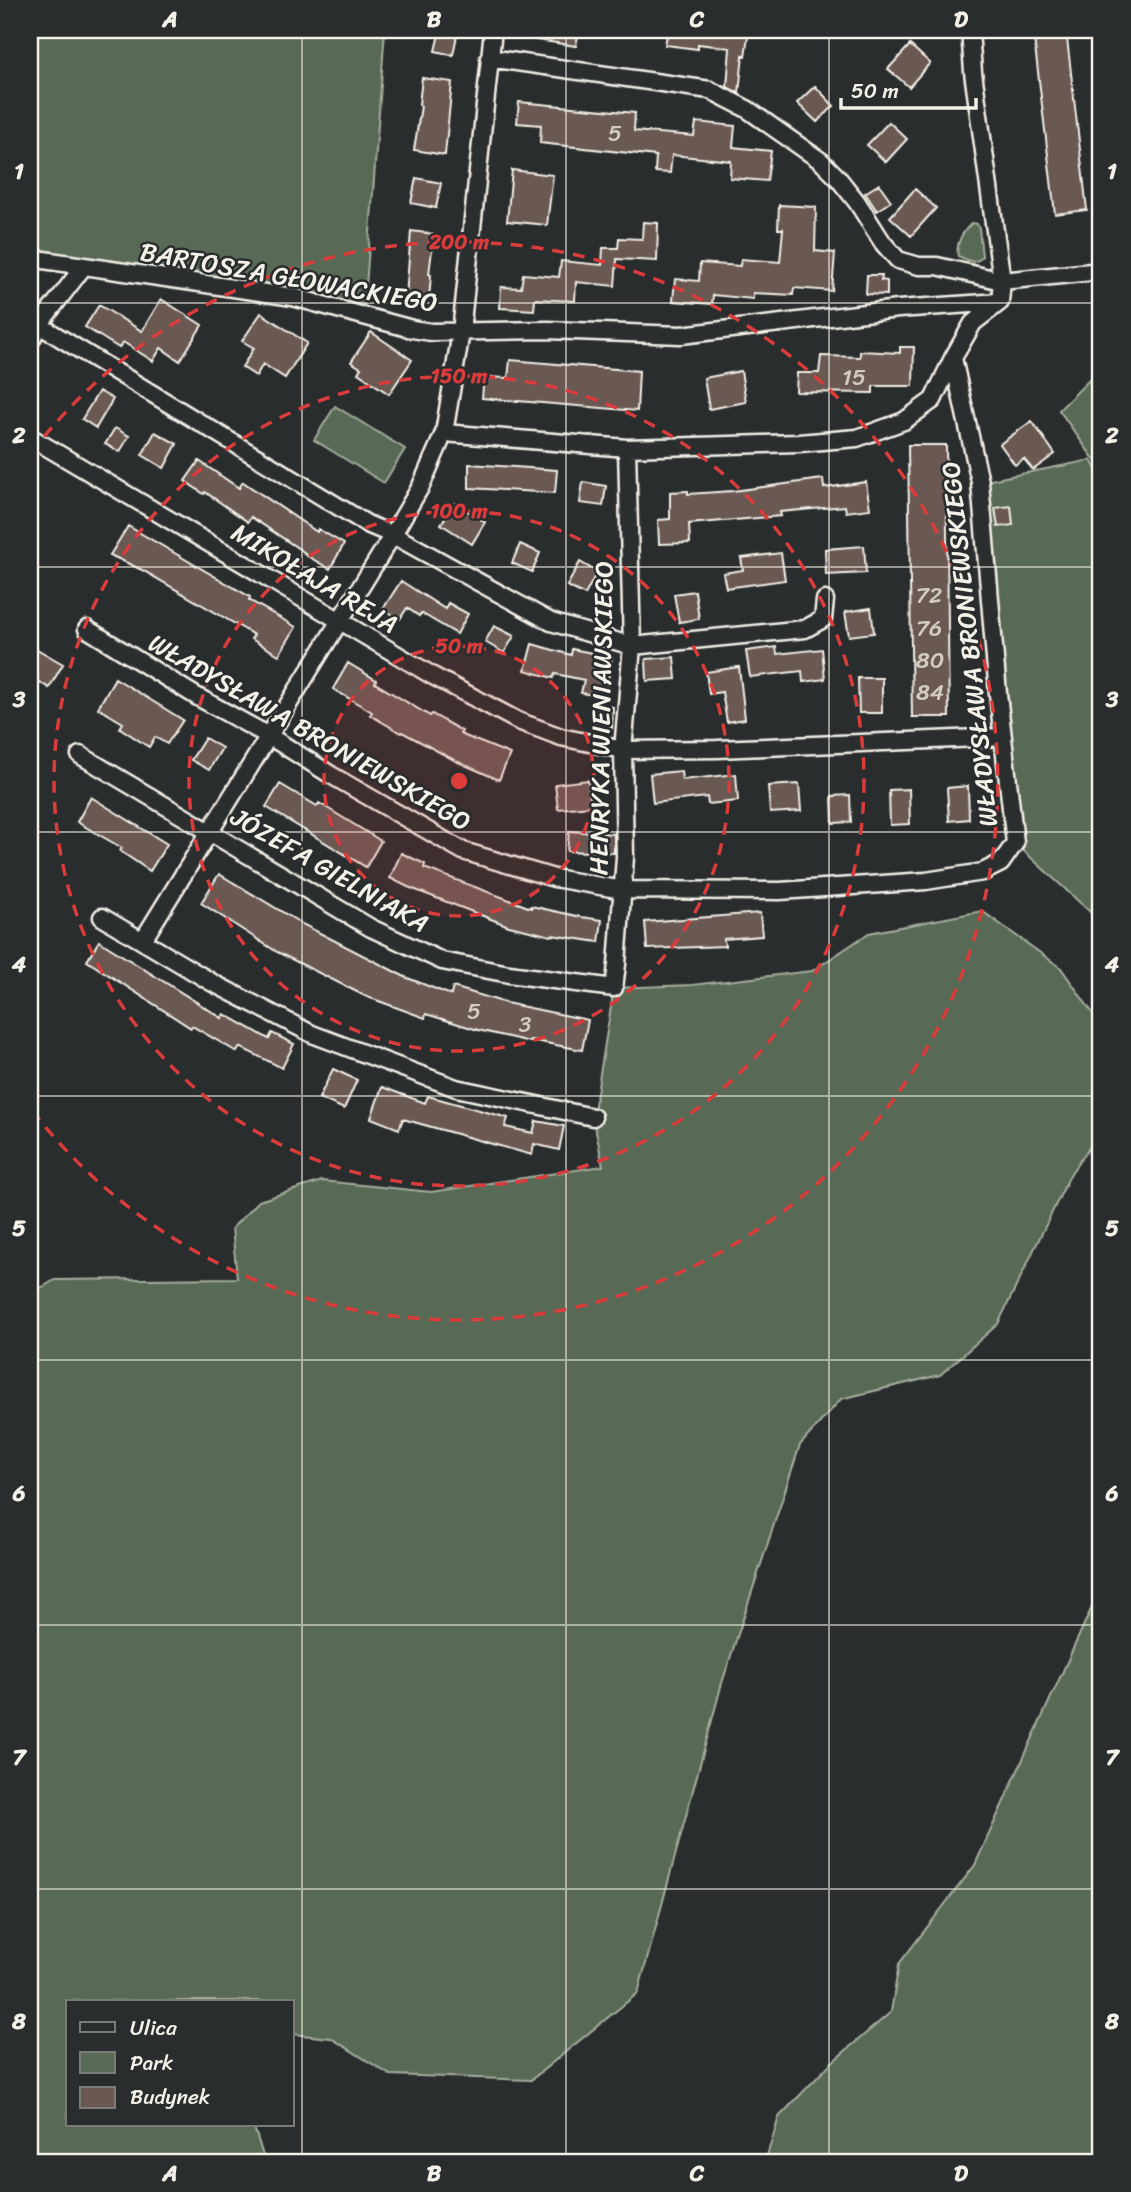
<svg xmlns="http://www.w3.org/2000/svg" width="1131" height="2192" font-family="Sriracha,sans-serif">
  <rect width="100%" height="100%" fill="#2a2d2e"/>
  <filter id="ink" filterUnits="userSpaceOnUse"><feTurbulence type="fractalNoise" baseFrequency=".0143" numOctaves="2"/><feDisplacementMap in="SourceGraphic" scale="14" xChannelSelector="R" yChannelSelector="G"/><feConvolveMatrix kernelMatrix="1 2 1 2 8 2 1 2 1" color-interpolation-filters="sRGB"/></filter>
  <g filter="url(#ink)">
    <path fill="#586b55" stroke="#a6ae9e" stroke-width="2" d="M 30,30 L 385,30 L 364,314 L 30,258 Z
      M 972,223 L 977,224 L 979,228 L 982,256 L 979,260 L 972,262 L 958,256 C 955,244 963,231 972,223 Z
      M 1101,368 L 1101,469 L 1059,410 Z
      M 335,406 L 405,449 L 384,483 L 314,440 Z
      M 1091,460 L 1101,478 L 1101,922 L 1015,843 L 980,482 Z
      M 982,911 L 1061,968 L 1101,1025 L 1101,1131 L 1071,1173 L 998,1324 L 940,1375 L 841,1399 L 800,1445 L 722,1683 L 638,1993 L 531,2080 L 390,2075 L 331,2038 L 292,2034 L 292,2001 L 68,2001 L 68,2124 L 253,2124 L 265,2162 L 30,2162 L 30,1294 L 55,1280 L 237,1278 L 232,1228 L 259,1201 L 322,1181 L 431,1192 L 603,1166 L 593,1117 L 614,988 L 692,985 L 812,971 L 869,933 Z
      M 1101,1564 L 1101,2162 L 765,2162 L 779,2117 L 830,2064 L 891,2012 L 899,1964 L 975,1865 L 1097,1596 Z"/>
    <path fill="#6a5852" stroke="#f4f1e8" stroke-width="2" d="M 440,30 L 458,30 L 453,55 L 435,51 Z
      M 524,30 L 579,30 L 576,46 L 524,38 Z
      M 668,30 L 749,30 L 745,56 L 743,55 L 739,93 L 727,87 L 730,48 L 698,44 L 698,49 L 665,45 Z
      M 1033,30 L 1066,30 L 1087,210 L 1055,214 Z
      M 910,45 L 930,63 L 909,87 L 888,69 Z
      M 422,78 L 452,82 L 445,155 L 414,150 L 421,106 L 419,105 Z
      M 815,86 L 834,106 L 817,122 L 797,103 Z
      M 519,102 L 635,113 L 634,131 L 694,136 L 696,122 L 735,126 L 733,147 L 771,151 L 767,181 L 730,178 L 731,161 L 672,155 L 670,173 L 655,172 L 656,156 L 540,143 L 541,125 L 517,123 Z
      M 889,122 L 907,139 L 886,162 L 867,145 Z
      M 512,170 L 553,175 L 547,225 L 507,221 Z
      M 416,178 L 441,183 L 436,208 L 411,203 Z
      M 879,184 L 891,201 L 877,211 L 865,193 Z
      M 915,189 L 936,208 L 911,236 L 890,217 Z
      M 779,205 L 816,207 L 815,251 L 835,253 L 832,291 L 794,288 L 793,295 L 753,293 L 753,299 L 713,295 L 712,304 L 673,301 L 675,279 L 699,281 L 700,263 L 740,266 L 741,259 L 780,262 L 783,229 L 778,229 Z
      M 643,222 L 658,223 L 657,261 L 617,259 L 615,286 L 576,282 L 575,301 L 535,299 L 534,310 L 500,308 L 501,287 L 521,288 L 523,274 L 559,277 L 561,261 L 602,265 L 603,248 L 618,248 L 619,238 L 642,239 Z
      M 411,231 L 434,234 L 429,274 L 431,275 L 429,299 L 406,297 Z
      M 867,275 L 882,275 L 881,280 L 887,281 L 887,295 L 866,294 Z
      M 161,299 L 202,325 L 180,361 L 161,348 L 153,361 L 123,342 L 119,348 L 85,327 L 99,305 L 142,331 Z
      M 261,313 L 307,343 L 285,378 L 263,364 L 256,376 L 242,367 L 254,348 L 242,341 Z
      M 371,332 L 412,360 L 389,394 L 358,373 L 361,368 L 351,362 Z
      M 900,347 L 914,347 L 913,386 L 873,386 L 873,393 L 796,392 L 797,373 L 819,373 L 821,356 L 860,357 L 860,351 L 900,353 Z
      M 510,360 L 639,371 L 637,411 L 482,398 L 484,377 L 508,378 Z
      M 741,371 L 746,402 L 709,409 L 704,378 Z
      M 99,391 L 113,399 L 96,428 L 82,419 Z
      M 1032,421 L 1055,454 L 1033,470 L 1024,459 L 1015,465 L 1000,444 Z
      M 115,428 L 129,436 L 120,452 L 105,444 Z
      M 155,432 L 177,444 L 164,468 L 142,455 Z
      M 908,445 L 946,445 L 949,717 L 912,717 Z
      M 199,461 L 239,488 L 243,482 L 317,532 L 318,529 L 344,544 L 330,569 L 304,554 L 305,553 L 251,517 L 248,522 L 205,492 L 204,494 L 185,481 Z
      M 469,464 L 557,470 L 555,493 L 469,488 Z
      M 823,479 L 824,488 L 866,482 L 870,509 L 846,512 L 845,506 L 780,512 L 781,516 L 689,524 L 690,543 L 659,544 L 658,520 L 670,519 L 670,492 L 688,491 L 688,494 L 733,491 Z
      M 583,482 L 606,486 L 603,506 L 580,503 Z
      M 455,503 L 485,522 L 472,544 L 441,524 Z
      M 1011,506 L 1013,525 L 998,527 L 995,508 Z
      M 128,526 L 250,597 L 249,600 L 296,627 L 279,655 L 251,639 L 254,635 L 142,570 L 110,555 Z
      M 520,544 L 540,553 L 532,572 L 512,563 Z
      M 864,546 L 866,573 L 826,575 L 825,549 Z
      M 781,553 L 785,580 L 726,588 L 723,573 L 743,570 L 741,558 Z
      M 580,562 L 597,572 L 585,595 L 567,586 Z
      M 401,581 L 445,609 L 448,603 L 468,614 L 457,634 L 421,613 L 419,616 L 407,608 L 400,619 L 383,609 Z
      M 695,591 L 699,619 L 679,622 L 674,594 Z
      M 871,608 L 874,633 L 849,636 L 845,612 Z
      M 494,626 L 514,636 L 504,653 L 485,642 Z
      M 532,644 L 571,655 L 572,649 L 612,657 L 605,697 L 581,693 L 584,680 L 555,674 L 553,678 L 525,670 Z
      M 776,647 L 777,654 L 822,649 L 825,679 L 803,682 L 802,671 L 750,677 L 746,651 Z
      M 37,649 L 63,664 L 49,688 L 30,676 L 30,662 Z
      M 674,657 L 676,679 L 647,681 L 646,659 Z
      M 348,663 L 376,680 L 375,683 L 430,716 L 432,714 L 462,731 L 460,734 L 510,754 L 499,780 L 456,761 L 402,732 L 401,733 L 370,715 L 372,712 L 333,689 Z
      M 739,667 L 745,719 L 727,722 L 722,692 L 709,694 L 706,672 Z
      M 115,678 L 183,720 L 167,744 L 155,737 L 149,747 L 120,728 L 123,723 L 98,708 Z
      M 858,678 L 882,678 L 882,713 L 859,713 Z
      M 598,706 L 613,707 L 612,728 L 596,726 Z
      M 205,738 L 222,748 L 209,770 L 191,760 Z
      M 681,771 L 682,780 L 736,774 L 738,801 L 708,804 L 707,797 L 653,803 L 650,774 Z
      M 588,780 L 591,806 L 558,809 L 555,784 Z
      M 280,784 L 317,806 L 319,803 L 381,841 L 366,867 L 266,807 Z
      M 799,784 L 801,811 L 770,813 L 768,786 Z
      M 968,786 L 969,819 L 949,821 L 947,788 Z
      M 909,789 L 910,824 L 890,825 L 889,790 Z
      M 850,795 L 851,822 L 833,823 L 832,796 Z
      M 91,797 L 167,844 L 150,871 L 120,851 L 122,848 L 77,822 Z
      M 569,831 L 614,834 L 614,853 L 567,851 Z
      M 401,853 L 425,864 L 424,868 L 531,908 L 531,906 L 581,917 L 602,920 L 599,942 L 552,935 L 551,936 L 509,926 L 408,887 L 390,878 Z
      M 219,874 L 304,925 L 405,977 L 451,995 L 453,987 L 506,1003 L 588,1020 L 582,1050 L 530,1040 L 530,1042 L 478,1030 L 426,1014 L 425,1018 L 365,996 L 277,952 L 201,903 Z
      M 760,913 L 762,936 L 724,939 L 725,946 L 647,949 L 645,922 Z
      M 99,941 L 222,1018 L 224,1014 L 269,1039 L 272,1033 L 294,1044 L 282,1068 L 240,1047 L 237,1052 L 192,1026 L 191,1028 L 87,961 Z
      M 333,1069 L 357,1080 L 344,1109 L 319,1098 Z
      M 382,1087 L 425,1103 L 428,1096 L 508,1118 L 505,1127 L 533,1133 L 536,1121 L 564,1126 L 559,1150 L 534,1144 L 532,1155 L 403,1119 L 399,1129 L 371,1118 Z"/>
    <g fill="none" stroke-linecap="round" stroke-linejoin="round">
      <g stroke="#f4f1e8" stroke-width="21">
        <path id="minor" d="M 1099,30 L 1101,51
          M 489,58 L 710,90 L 747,109 L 821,161 L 838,178 L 857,202 L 883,243 L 898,260 L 919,266 L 937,266 L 1002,281 L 1101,271
          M 30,258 L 293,297 L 412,329 L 431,332 L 547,330 L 681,335 L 898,309 L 1000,302
          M 30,319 L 39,325 L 84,266
          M 30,342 L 39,325 L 367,524 L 393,535 L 551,622 L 632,646 L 805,629 L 823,619 L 825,600
          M 444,433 L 627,448 L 799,443 L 857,438 L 904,421 L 933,400 L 953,358 L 973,323 L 1000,302 L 1002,281 L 973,72 L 970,30
          M 30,437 L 433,676 L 518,721 L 561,737 L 623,750 L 717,749 L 1003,737
          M 87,629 L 196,696 L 269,736 L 331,775 L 463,851 L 554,878 L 623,890 L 780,891 L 926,881 L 983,872 L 1001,863 L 1015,843 L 998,694 L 980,482 L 953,358
          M 80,755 L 371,928 L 442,961 L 509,974 L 614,988 L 617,964 L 625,857 L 623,750 L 632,646 L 627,448
          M 102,917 L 213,983 L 312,1034 L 456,1088 L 593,1117
          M 143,940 L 389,541 L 421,486 L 444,433 L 461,332 L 493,30"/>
      </g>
      <use href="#minor" stroke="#2a2d2e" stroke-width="16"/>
    </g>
  </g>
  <path fill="none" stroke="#f4f1e8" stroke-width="2" stroke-opacity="0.55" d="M 302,30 L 302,2162M 566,30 L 566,2162M 829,30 L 829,2162M 30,303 L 1101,303M 30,567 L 1101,567M 30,832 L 1101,832M 30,1096 L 1101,1096M 30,1360 L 1101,1360M 30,1625 L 1101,1625M 30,1889 L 1101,1889"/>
  <circle cx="459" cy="781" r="135" fill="#d93c3b" fill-opacity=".12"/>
  <g fill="none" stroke="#d93c3b" stroke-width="3.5" stroke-dasharray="12 9">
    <circle cx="459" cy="781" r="135"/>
    <circle cx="459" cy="781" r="270"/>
    <circle cx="459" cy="781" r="405"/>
    <path d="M31 453A539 539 0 1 1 31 1109"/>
  </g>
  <g text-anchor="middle" stroke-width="5" stroke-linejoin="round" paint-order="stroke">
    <g font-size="23" fill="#d2cbc2">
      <text x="615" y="141">5</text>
      <text x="854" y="385">15</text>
      <text x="929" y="603">72</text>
      <text x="929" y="636">76</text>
      <text x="930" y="668">80</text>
      <text x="930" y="700">84</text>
      <text x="474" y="1019">5</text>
      <text x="525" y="1032">3</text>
    </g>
    <g font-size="26" fill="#f4f1e8" stroke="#2a2d2e">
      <text transform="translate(289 277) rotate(10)" y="9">BARTOSZA GŁOWACKIEGO</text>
      <text transform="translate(315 578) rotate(31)" y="9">MIKOŁAJA REJA</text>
      <text transform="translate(969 644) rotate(-96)" y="9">WŁADYSŁAWA BRONIEWSKIEGO</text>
      <text transform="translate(601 718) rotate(-89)" y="9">HENRYKA WIENIAWSKIEGO</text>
      <text transform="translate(310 732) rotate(30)" y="9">WŁADYSŁAWA BRONIEWSKIEGO</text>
      <text transform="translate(330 870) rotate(30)" y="9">JÓZEFA GIELNIAKA</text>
    </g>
  </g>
  <circle cx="459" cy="781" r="10" fill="#d93c3b" stroke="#2a2d2e" stroke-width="3.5"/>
  <g font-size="21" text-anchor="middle" font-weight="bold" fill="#d93c3b" stroke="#2a2d2e" stroke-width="5" stroke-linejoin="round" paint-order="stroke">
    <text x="459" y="249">200 m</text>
    <text x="459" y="383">150 m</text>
    <text x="459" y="518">100 m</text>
    <text x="459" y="653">50 m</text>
  </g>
  <rect width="1131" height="2192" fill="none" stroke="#2a2d2e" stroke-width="77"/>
  <rect x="66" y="2000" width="228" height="126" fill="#2a2d2e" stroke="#7b7b78" stroke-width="2"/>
  <rect x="80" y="2022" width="35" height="10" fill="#2a2d2e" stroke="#7b7b78" stroke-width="2"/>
  <text x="130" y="2035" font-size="21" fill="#f4f1e8">Ulica</text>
  <rect x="80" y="2052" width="35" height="21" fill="#586b55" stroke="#7b7b78" stroke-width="2"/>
  <text x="130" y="2070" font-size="21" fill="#f4f1e8">Park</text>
  <rect x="80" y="2087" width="35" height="21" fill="#6a5852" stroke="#7b7b78" stroke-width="2"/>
  <text x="130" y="2104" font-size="21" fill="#f4f1e8">Budynek</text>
  <path d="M841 98v10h135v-10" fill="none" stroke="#f4f1e8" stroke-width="3.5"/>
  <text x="851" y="98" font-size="21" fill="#f4f1e8" stroke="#2a2d2e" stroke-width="5" paint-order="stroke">50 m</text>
  <rect x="38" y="38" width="1054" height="2116" fill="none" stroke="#f4f1e8" stroke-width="2.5"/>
  <g font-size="23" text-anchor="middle" font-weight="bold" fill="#f4f1e8">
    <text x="170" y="27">A</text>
    <text x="434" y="27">B</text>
    <text x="697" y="27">C</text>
    <text x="961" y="27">D</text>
    <text x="19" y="179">1</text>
    <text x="1112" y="179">1</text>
    <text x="19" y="443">2</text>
    <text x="1112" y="443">2</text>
    <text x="19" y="707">3</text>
    <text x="1112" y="707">3</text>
    <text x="19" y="972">4</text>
    <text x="1112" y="972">4</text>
    <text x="19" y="1236">5</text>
    <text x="1112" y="1236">5</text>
    <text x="19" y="1501">6</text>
    <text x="1112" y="1501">6</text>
    <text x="19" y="1765">7</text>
    <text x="1112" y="1765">7</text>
    <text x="19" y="2029">8</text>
    <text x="1112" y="2029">8</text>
    <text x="170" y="2181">A</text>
    <text x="434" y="2181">B</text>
    <text x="697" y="2181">C</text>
    <text x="961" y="2181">D</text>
  </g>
</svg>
